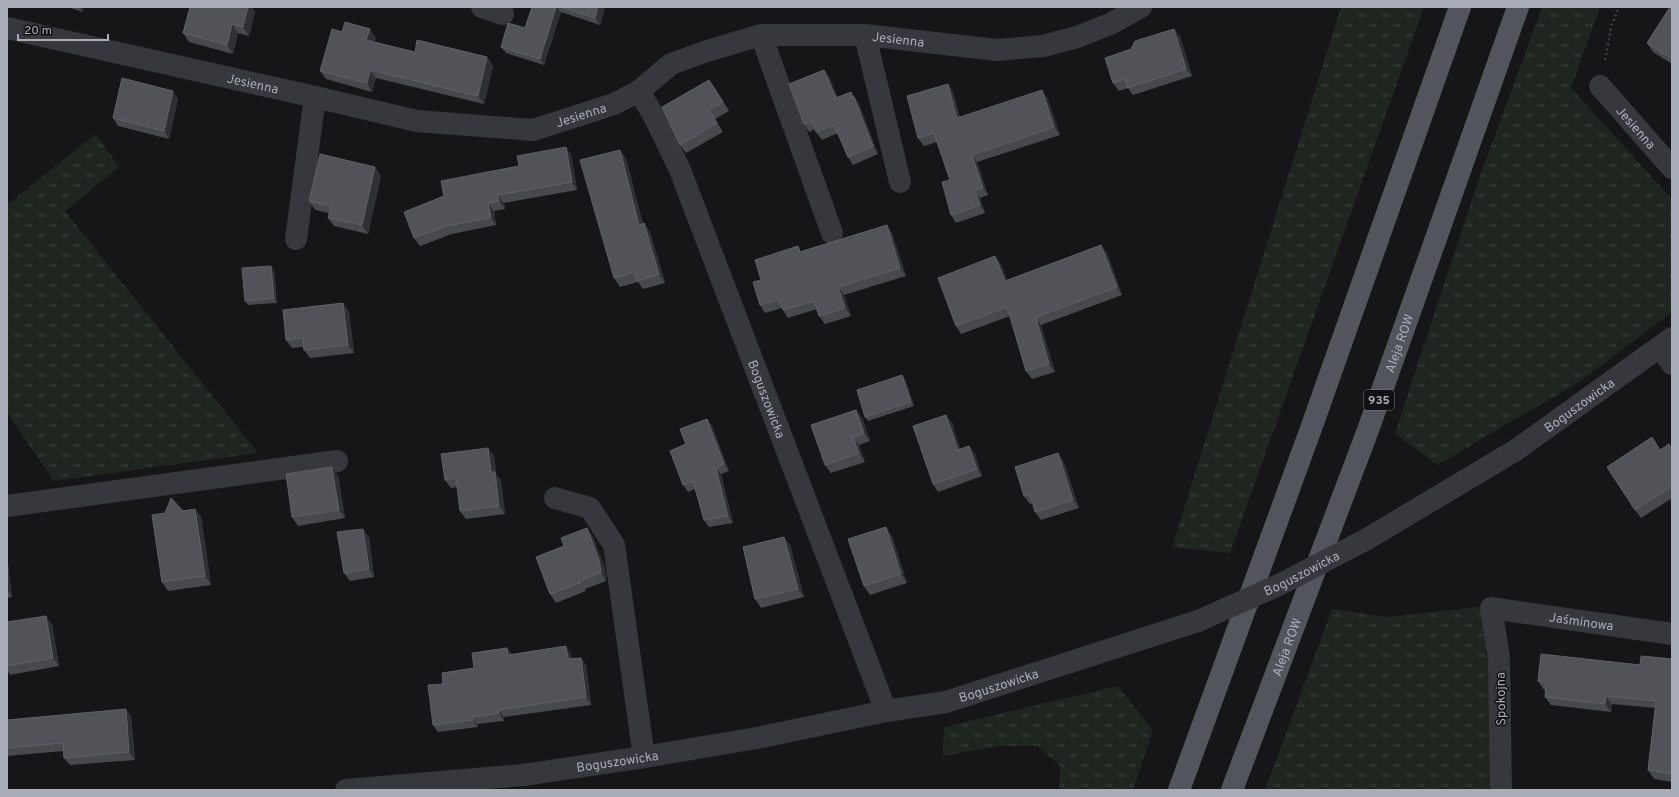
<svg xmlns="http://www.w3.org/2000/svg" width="1679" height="797" font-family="Overpass,sans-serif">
  <defs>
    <pattern id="grass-tufts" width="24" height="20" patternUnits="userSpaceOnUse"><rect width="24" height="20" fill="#1e261f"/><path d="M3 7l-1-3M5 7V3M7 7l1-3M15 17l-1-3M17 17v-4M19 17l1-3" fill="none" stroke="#3c433d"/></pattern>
  </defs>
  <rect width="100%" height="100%" fill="#161618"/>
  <path fill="url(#grass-tufts)" d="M 1341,7 L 1424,7 L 1230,553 L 1172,547 Z
    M 1542,7 L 1600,7 L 1571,88 L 1672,199 L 1672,312 L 1579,382 L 1437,465 L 1395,433 L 1476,187 Z
    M 96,134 L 119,167 L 65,211 L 258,453 L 54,481 L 7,413 L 7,205 Z
    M 1488,606 L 1493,790 L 1265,790 L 1332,609 L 1387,617 Z
    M 1118,686 L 1153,730 L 1133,790 L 1059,790 L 1060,766 L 1038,746 L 1001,746 L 943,756 L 944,727 Z"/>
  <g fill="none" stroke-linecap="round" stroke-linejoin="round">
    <path stroke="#3d3f44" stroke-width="2.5" stroke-dasharray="2 3" stroke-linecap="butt" d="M 1605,60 L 1611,27 L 1619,7"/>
    <g stroke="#37383d" stroke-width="22">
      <path d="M 482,7 L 503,14"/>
      <path id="s1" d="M 7,28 L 315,97 L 417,121 L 533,130 L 614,104 L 639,91 L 671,64 L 707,51 L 761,35 L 865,35 L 997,50 L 1043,46 L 1077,37 L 1110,24 L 1141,7"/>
      <path d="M 761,35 L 832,233"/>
      <path d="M 865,35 L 900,182"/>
      <path id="s2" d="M 1600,86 L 1672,168"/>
      <path id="s3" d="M 639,91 L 655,118 L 680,170 L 886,711"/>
      <path d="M 296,239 L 315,97"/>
      <path d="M 1660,347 L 1672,364"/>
      <path d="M 555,498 L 590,508 L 614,545 L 644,757"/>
      <path d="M 7,506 L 337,461"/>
      <path id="s4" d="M 1367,539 L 1516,450 L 1672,338"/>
      <path id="s5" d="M 346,790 L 523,775 L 644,757 L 757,738 L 886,711 L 946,702 L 1198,621"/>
      <path id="s6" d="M 1501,790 L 1499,657 L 1491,608 L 1672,634"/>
    </g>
    <g stroke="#53555c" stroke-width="22">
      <path d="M 1179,790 L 1313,423 L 1460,7"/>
      <path id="s7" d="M 1232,790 L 1368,430 L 1518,7"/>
    </g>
    <path stroke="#37383d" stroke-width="22" id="s8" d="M 1198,621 L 1281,584 L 1367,539"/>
  </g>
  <path fill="#47494d" d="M 68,7 L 84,7 L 82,12 Z
    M 190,7 L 251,7 L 255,12 L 249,36 L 238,33 L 233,54 L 189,42 L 183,33 Z
    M 532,7 L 605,7 L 600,25 L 561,12 L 544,65 L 506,53 L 501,47 L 525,28 Z
    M 1672,7 L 1672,64 L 1653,52 L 1647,43 Z
    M 342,32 L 376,38 L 374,42 L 415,52 L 487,57 L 493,66 L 484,104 L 376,78 L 372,92 L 326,79 L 320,71 Z
    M 1180,36 L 1192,76 L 1133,95 L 1128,88 L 1119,91 L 1113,83 Z
    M 824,70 L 829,77 L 838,98 L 851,92 L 859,104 L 878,154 L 853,165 L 848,157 L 838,133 L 822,140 L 816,132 L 815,129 L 809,132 L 804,124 Z
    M 948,84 L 953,92 L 960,117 L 1047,97 L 1060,135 L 977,162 L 988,195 L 980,198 L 985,213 L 956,223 L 951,215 L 950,180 L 937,142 L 924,146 L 918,138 Z
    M 715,88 L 729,111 L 715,119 L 723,132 L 686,153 L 680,145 Z
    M 178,99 L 169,139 L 118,126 L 113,118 Z
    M 566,147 L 571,155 L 577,190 L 504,203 L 505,209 L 494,211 L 496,225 L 452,234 L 420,246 L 414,238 L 444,196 Z
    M 626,158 L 643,224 L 644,223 L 650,232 L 665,283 L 643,289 L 638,282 L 620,287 L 614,278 Z
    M 375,167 L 381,176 L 368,234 L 334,226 L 328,218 L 329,213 L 315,210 L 309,201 Z
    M 887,225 L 892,233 L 906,276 L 844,295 L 851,316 L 825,324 L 819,316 L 817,309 L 788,318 L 783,310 L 782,308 L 765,313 L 760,305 L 761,280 L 802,251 Z
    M 1107,253 L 1122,295 L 1041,325 L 1055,372 L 1032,379 L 1026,371 L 1010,316 L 961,334 L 956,326 L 1001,264 L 1007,280 Z
    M 274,270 L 277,303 L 248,305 L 245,301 Z
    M 343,303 L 349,312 L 354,353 L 310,358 L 304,350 L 303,347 L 292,348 L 286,340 Z
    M 902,375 L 905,379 L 914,406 L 868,421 L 865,417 Z
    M 862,418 L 870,441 L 859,445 L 865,462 L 831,473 L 825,465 Z
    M 707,419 L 712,426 L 729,471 L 721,474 L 733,523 L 709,527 L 704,520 L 695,489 L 688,492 L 683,485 L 686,444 Z
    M 952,423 L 960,449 L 969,446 L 975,454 L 982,476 L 938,492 L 933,484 Z
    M 488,448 L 494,456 L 496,474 L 501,480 L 505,514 L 466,519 L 460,511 L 457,487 L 451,488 L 445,480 Z
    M 1672,449 L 1672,498 L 1641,518 L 1635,510 L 1661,450 Z
    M 1064,462 L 1079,508 L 1041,520 L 1035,512 L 1033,503 L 1030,504 L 1024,496 Z
    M 338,475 L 345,518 L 298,526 L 292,517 Z
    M 195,509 L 201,517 L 211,585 L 168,591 L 162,582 L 183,511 Z
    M 587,528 L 593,537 L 605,568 L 606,581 L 585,589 L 586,591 L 556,603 L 550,594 L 564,546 Z
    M 892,536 L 907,583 L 870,595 L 864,586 Z
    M 369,537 L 374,577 L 350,581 L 344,573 Z
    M 790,545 L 804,597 L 761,608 L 755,599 Z
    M 7,563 L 8,564 L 12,597 L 7,598 Z
    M 7,622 L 52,624 L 59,666 L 10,675 L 7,670 Z
    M 507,648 L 512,654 L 571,654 L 571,659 L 581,658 L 586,665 L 591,705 L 504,717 L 504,721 L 477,724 L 478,727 L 438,732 L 433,725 L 443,684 L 474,668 Z
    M 1672,659 L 1672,782 L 1654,779 L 1648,770 L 1655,708 L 1612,704 L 1611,712 L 1551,705 L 1545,697 L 1546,690 L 1544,690 L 1538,681 Z
    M 131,716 L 135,760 L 70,765 L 64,758 L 64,751 L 7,756 L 7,720 Z"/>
  <path fill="#2f3033" d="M 79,7 L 84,7 L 82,12 Z
    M 248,7 L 251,7 L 255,12 L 249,36 L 243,27 Z
    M 556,7 L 557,7 L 561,12 L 544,65 L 540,59 Z
    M 598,7 L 605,7 L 600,25 L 595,18 Z
    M 232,24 L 238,33 L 233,54 L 227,45 Z
    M 370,29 L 376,38 L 372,49 L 366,40 Z
    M 1174,29 L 1180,36 L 1192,76 L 1186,69 Z
    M 487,57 L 493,66 L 484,104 L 478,96 Z
    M 370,70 L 376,78 L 372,92 L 367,83 Z
    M 824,70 L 829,77 L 841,106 L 836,98 Z
    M 709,80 L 715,88 L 729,111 L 723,102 Z
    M 948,84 L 953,92 L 962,125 L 957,118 Z
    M 1042,90 L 1047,97 L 1060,135 L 1054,127 Z
    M 173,91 L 178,99 L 169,139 L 164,131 Z
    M 851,92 L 859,104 L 878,154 L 873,146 Z
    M 566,147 L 571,155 L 577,190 L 572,182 Z
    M 620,150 L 626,158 L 645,233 L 639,225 Z
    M 972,155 L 977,162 L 988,195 L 983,188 Z
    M 375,167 L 381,176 L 368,234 L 362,225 Z
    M 975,190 L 980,198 L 985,213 L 980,205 Z
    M 498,195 L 504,203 L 505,209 L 499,201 Z
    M 488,203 L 494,211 L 496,225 L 491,217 Z
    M 644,223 L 650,232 L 665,283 L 659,274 Z
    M 887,225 L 892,233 L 906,276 L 900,268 Z
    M 1101,245 L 1107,253 L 1122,295 L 1117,287 Z
    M 995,256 L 1001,264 L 1010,289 L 1005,281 Z
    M 271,266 L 274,270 L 277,303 L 274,298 Z
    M 838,287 L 844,295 L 851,316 L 845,308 Z
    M 343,303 L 349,312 L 354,353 L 348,345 Z
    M 1036,317 L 1041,325 L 1055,372 L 1049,364 Z
    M 902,375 L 905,379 L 914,406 L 911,402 Z
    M 856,410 L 862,418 L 870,441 L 864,433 Z
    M 946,415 L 952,423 L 963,458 L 958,450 Z
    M 707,419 L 712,426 L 729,471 L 724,464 Z
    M 853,437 L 859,445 L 865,462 L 859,453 Z
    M 969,446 L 975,454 L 982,476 L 977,469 Z
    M 488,448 L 494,456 L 496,474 L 501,480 L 505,514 L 499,506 L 491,472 Z
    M 1058,453 L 1064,462 L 1079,508 L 1073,500 Z
    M 332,467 L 338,475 L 345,518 L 339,510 Z
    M 716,468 L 721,474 L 733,523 L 728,516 Z
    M 195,509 L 201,517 L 211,585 L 205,576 Z
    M 886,527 L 892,536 L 907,583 L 901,574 Z
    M 587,528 L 593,537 L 605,568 L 606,581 L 601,572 Z
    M 363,529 L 369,537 L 374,577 L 369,569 Z
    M 784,537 L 790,545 L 804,597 L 798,589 Z
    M 7,563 L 8,564 L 12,597 L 7,590 Z
    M 46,616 L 52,624 L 59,666 L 53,658 Z
    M 566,646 L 571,654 L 573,666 L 568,659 Z
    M 507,648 L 512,655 L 508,655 Z
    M 581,658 L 586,665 L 591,705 L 586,697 Z
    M 1606,696 L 1612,704 L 1611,712 L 1605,704 Z
    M 126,709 L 131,716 L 135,760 L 129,752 Z
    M 498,710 L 504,717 L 504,721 L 499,713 Z
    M 472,717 L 477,724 L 478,727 L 473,720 Z"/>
  <path fill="#525359" stroke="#5f6168" d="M 190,7 L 248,7 L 243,27 L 232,24 L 227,45 L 183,33 Z
    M 532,7 L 556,7 L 540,59 L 501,47 L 508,23 L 525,28 Z
    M 561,7 L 598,7 L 595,18 Z
    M 1670,7 L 1672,7 L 1672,59 L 1647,43 Z
    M 345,22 L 370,29 L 366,40 L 415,52 L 417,40 L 487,57 L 478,96 L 370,70 L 367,83 L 320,71 L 332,29 L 342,32 Z
    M 1174,29 L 1186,69 L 1127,88 L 1125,79 L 1113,83 L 1105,58 L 1131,49 L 1135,41 Z
    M 824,70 L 836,98 L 851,92 L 852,97 L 854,97 L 873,146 L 848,157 L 834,125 L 816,132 L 812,121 L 804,124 L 789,84 Z
    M 122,78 L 173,91 L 164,131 L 113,118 Z
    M 709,80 L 723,102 L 709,110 L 717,123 L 680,145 L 662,107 Z
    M 948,84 L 957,118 L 1042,90 L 1054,127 L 972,155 L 983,188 L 975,190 L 980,205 L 951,215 L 942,182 L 950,180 L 934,133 L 918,138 L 907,96 Z
    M 566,147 L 572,182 L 498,195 L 499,201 L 488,203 L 491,217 L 447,226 L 414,238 L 404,212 L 444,196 L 441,181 L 519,166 L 517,156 Z
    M 620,150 L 639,225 L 644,223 L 659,274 L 637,281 L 634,272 L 614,278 L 580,160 Z
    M 320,154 L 375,167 L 362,225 L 328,218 L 331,206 L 309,201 Z
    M 887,225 L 900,268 L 838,287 L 845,308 L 819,316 L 814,301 L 783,310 L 779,299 L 760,305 L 753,282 L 761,280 L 755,260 L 798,246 L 800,252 Z
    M 1101,245 L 1117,287 L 1036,317 L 1049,364 L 1026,371 L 1007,307 L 956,326 L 938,278 L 995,256 L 1005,281 Z
    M 271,266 L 274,298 L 245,301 L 242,268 Z
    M 343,303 L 348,345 L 304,350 L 303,338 L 286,340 L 283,310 Z
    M 902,375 L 911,402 L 865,417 L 857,390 Z
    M 856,410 L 864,433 L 853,437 L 859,453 L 825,465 L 811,425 Z
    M 946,415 L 958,450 L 969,446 L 977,469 L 933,484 L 913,426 Z
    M 707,419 L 724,464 L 716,468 L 728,516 L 704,520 L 693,481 L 683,485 L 670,451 L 686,444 L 680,429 Z
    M 1652,437 L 1660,450 L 1669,444 L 1672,449 L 1672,486 L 1635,510 L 1607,467 Z
    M 488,448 L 491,472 L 495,472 L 499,506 L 460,511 L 456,478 L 445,480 L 441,454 Z
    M 1058,453 L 1073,500 L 1035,512 L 1030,494 L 1024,496 L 1015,467 Z
    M 332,467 L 339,510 L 292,517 L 286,474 Z
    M 171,498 L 183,511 L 195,509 L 205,576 L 162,582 L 152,515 L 165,513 Z
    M 886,527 L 901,574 L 864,586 L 848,539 Z
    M 587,528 L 599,560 L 601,572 L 579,581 L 580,583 L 550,594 L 536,557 L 564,546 L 561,538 Z
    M 363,529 L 369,569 L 344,573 L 337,532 Z
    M 784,537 L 798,589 L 755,599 L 743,547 Z
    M 46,616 L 53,658 L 7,666 L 7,622 Z
    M 566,646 L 568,659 L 581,658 L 586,697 L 498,710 L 499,713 L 472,717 L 473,720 L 433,725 L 428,685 L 443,684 L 442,673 L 474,668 L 472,653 L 507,648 L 508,655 Z
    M 1541,654 L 1640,665 L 1641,656 L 1672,659 L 1672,774 L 1648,770 L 1656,701 L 1606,696 L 1605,704 L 1545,697 L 1546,683 L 1538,681 Z
    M 126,709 L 129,752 L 64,758 L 63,743 L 7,748 L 7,720 Z"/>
  <g text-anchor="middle" stroke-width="3" stroke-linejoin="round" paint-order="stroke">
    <rect fill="#111113" stroke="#7b7e86" stroke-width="1" x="1364" y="390" width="30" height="20" rx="3"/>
    <g font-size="12" font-weight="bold" fill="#a8adb8">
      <text x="1379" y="404">935</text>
    </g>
    <g font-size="13" fill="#a8adb8" stroke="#111113">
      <text dy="5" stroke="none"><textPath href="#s1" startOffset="924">Jesienna</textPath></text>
      <text dy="5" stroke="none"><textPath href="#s1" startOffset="252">Jesienna</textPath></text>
      <text dy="5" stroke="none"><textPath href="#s1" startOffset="587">Jesienna</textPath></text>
      <text dy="5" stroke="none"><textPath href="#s2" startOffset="55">Jesienna</textPath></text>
      <text dy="5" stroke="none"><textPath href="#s7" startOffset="477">Aleja ROW</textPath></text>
      <text dy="5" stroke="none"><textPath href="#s3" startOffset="334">Boguszowicka</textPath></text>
      <text dy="5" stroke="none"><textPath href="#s4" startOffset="251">Boguszowicka</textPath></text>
      <text dy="5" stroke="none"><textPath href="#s8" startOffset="114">Boguszowicka</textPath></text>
      <text dy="5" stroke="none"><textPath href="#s6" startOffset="274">Jaśminowa</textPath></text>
      <text dy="5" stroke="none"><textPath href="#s7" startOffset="153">Aleja ROW</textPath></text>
      <text dy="5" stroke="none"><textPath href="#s5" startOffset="662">Boguszowicka</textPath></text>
      <text transform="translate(1500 699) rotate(-91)" y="5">Spokojna</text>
      <text dy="5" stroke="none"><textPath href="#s5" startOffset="273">Boguszowicka</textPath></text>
    </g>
  </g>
  <rect width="1679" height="797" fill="none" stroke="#a8adb8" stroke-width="16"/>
  <path d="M18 34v6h90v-6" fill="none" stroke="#a8adb8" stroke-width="2"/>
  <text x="24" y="34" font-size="12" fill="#a8adb8" stroke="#111113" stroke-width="3" paint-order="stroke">20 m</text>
</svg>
